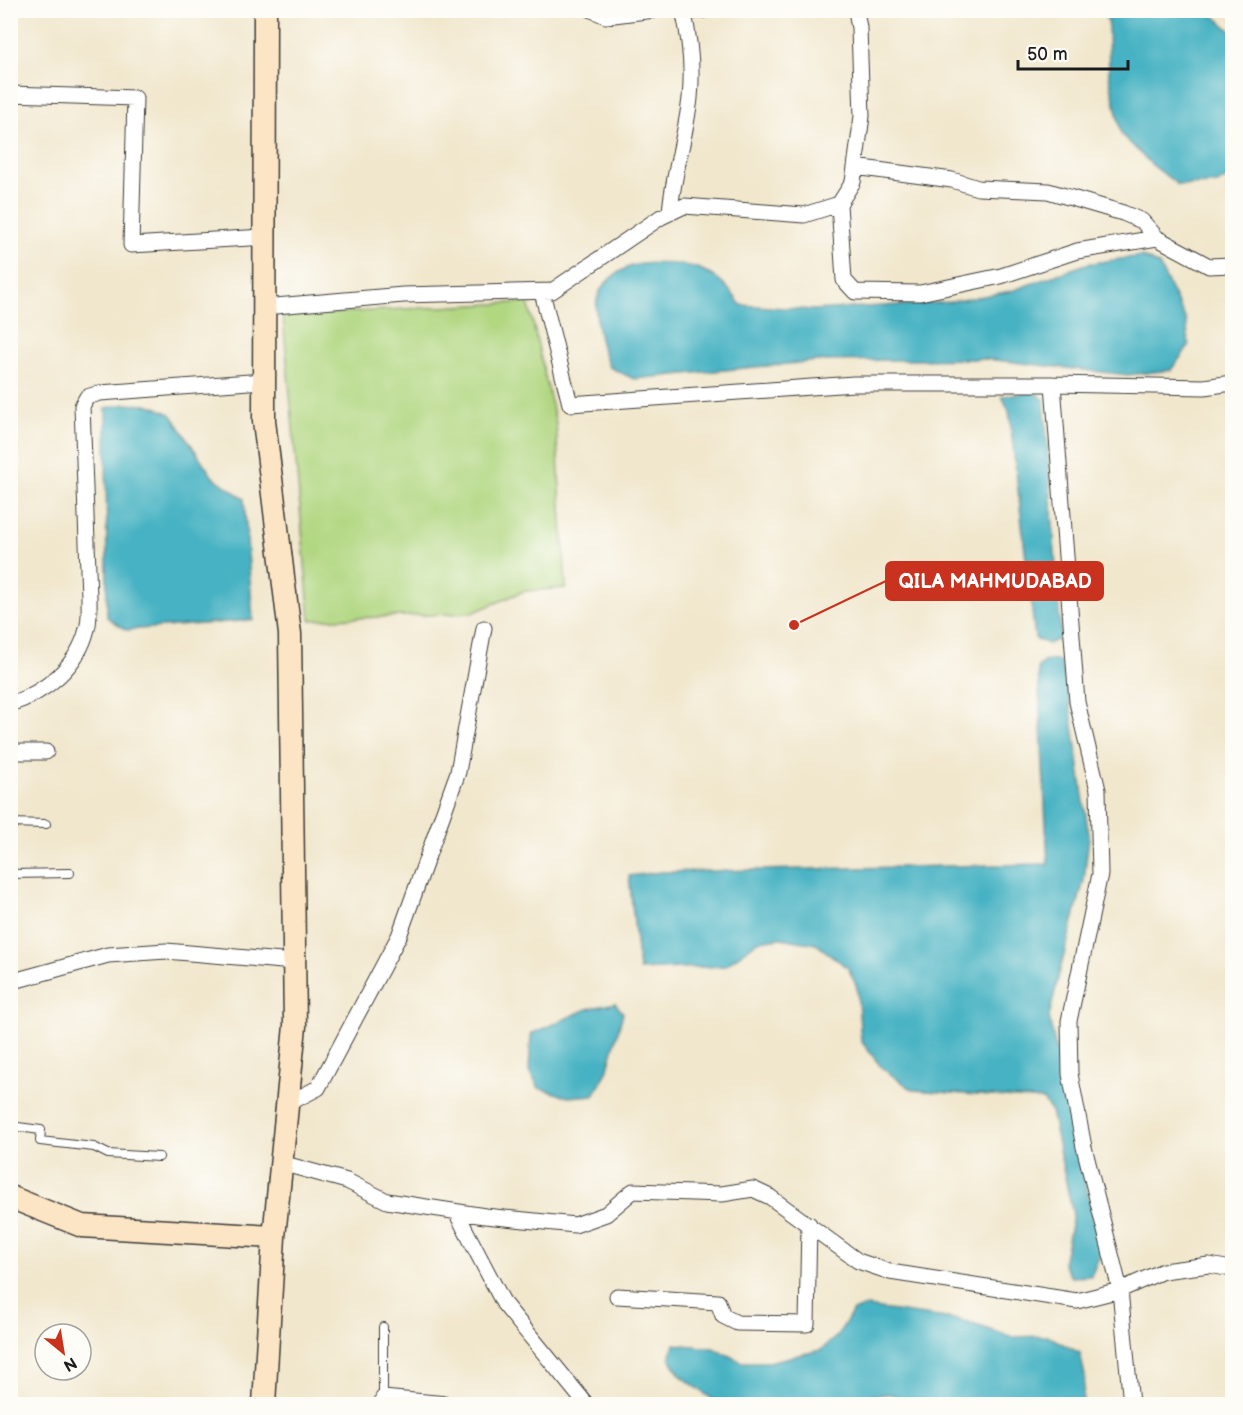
<svg xmlns="http://www.w3.org/2000/svg" width="1243" height="1415" font-family="'Balsamiq Sans',sans-serif">
  <rect width="100%" height="100%" fill="#fdfcf7"/>
  <filter id="ink" filterUnits="userSpaceOnUse"><feTurbulence type="fractalNoise" baseFrequency=".0167" numOctaves="2"/><feDisplacementMap in="SourceGraphic" scale="12" xChannelSelector="R" yChannelSelector="G"/><feConvolveMatrix kernelMatrix="1 2 1 2 8 2 1 2 1" color-interpolation-filters="sRGB"/></filter>
  <filter id="wash" filterUnits="userSpaceOnUse"><feTurbulence type="fractalNoise" baseFrequency=".008" numOctaves="4" result="noise"/><feDisplacementMap in="SourceGraphic" scale="24" xChannelSelector="R" yChannelSelector="G"/><feGaussianBlur stdDeviation="1.35" result="paint"/><feColorMatrix in="noise" values="0 0 0 0 0 0 0 0 0 0 0 0 0 0 0 0 0 1.4 0 .05"/><feComposite in="paint" operator="in"/></filter>
  <g filter="url(#wash)">
    <rect width="100%" height="100%" fill="#f1e7cd"/>
    <path fill="#b1d781" stroke="#667a4e" stroke-width="1.5" d="M 528,302 L 556,424 L 566,588 L 524,591 L 472,613 L 310,620 L 283,316 Z"/>
    <path fill="#46b2c3" stroke="#316770" stroke-width="1.5" d="M 1103,11 L 1209,11 L 1232,32 L 1232,175 L 1217,184 L 1178,185 L 1151,164 L 1121,134 L 1109,75 L 1108,22 Z
      M 1141,256 L 1159,265 L 1186,320 L 1189,346 L 1171,370 L 1128,375 L 986,359 L 818,361 L 634,379 L 609,367 C 601,348 594,321 597,300 C 600,284 617,271 632,266 C 646,261 686,263 700,269 C 722,279 727,286 741,305 L 813,310 L 950,302 L 1011,291 L 1086,264 Z
      M 1033,392 L 1044,399 L 1061,638 L 1048,644 L 1035,638 L 1009,411 L 1002,396 Z
      M 125,404 L 151,405 L 171,414 L 212,476 L 244,499 L 253,620 L 126,630 L 107,617 L 106,408 Z
      M 1046,660 L 1060,661 L 1067,683 L 1089,837 L 1084,880 L 1060,970 L 1049,1017 L 1101,1253 L 1091,1276 L 1071,1277 L 1063,1264 L 1073,1215 L 1051,1111 L 1043,1100 L 913,1090 L 882,1068 L 861,1041 L 857,987 L 848,968 L 816,944 L 781,938 L 758,941 L 725,966 L 639,970 L 629,876 L 661,872 L 1048,864 L 1038,667 Z
      M 615,1003 L 623,1013 L 607,1072 L 594,1095 L 568,1097 L 539,1088 L 529,1071 L 531,1034 L 587,1009 Z
      M 866,1307 L 961,1320 L 1011,1337 L 1048,1336 L 1080,1353 L 1085,1376 L 1082,1404 L 924,1404 L 889,1394 L 826,1400 L 806,1404 L 723,1404 L 716,1402 L 680,1375 L 670,1358 L 674,1344 L 713,1348 L 742,1362 L 768,1362 L 821,1350 L 837,1336 L 853,1311 Z"/>
  </g>
  <g filter="url(#ink)">
    <g fill="none" stroke-linecap="round" stroke-linejoin="round">
      <g stroke="#3c3a37" stroke-width="10">
        <path id="lane" d="M 10,823 L 46,824
          M 10,874 L 70,873
          M 10,1126 L 41,1130 L 40,1141 L 94,1147 L 108,1154 L 159,1157
          M 380,1404 L 383,1398 L 383,1327"/>
      </g>
      <g stroke="#3c3a37" stroke-width="17">
        <path id="street" d="M 592,10 L 606,16 L 654,10
          M 683,12 L 704,10
          M 10,94 L 135,98 L 131,245 L 265,237
          M 855,167 L 952,180 L 978,188 L 1048,191 L 1123,213 L 1142,221 L 1157,238 L 1209,266 L 1232,265
          M 839,204 L 844,280 L 855,292 L 920,293 L 1001,276 L 1077,251 L 1157,238
          M 670,212 C 673,174 686,136 690,98 C 693,68 690,39 683,10
          M 542,292 L 570,404 L 854,384 L 1053,384 L 1204,387 L 1232,383
          M 264,307 L 403,295 L 552,291 L 661,217 L 684,206 L 804,215 L 839,204 L 853,182 L 862,116 L 859,28 L 856,10
          M 1053,384 L 1077,702 L 1098,790 L 1100,874 L 1069,1021 L 1070,1074 L 1084,1147 L 1120,1290 L 1131,1404
          M 10,704 C 45,693 78,666 87,629 C 90,620 89,607 89,597 L 82,406 L 87,397 L 100,393 L 264,381
          M 10,752 L 46,752
          M 10,982 L 108,955 L 166,951 L 294,962
          M 287,1104 L 318,1088 L 399,936 L 458,772 L 484,628
          M 281,1163 L 347,1181 L 387,1201 L 485,1216 L 575,1225 L 606,1214 L 633,1191 L 722,1194 L 753,1189 L 770,1197 L 858,1261 L 890,1272 L 1077,1301 L 1120,1290 L 1163,1271 L 1209,1265 L 1232,1269
          M 456,1212 L 504,1304 L 586,1404
          M 617,1296 L 718,1302 L 723,1316 L 737,1323 L 807,1324 L 809,1224
          M 383,1398 L 446,1404"/>
      </g>
      <g stroke="#3c3a37" stroke-width="25">
        <path id="secondary" d="M 10,1197 L 82,1226 L 274,1237
          M 264,1404 L 274,1237 L 295,1026 L 290,634 L 264,421 L 265,10"/>
      </g>
      <use href="#lane" stroke="#fff" stroke-width="8"/>
      <use href="#street" stroke="#fff" stroke-width="15"/>
      <use href="#secondary" stroke="#fce5c4" stroke-width="22"/>
    </g>
  </g>
  <path fill="none" stroke="#c8321e" stroke-width="2" d="M794 625L886 581"/>
  <circle fill="#c8321e" stroke="#fdfcf7" stroke-width="2" cx="794" cy="625" r="6"/>
  <rect fill="#c8321e" stroke="#c8321e" stroke-width="2" x="886" y="562" width="217" height="38" rx="6"/>
  <g font-size="20" text-anchor="middle" font-weight="bold" fill="#fff">
    <text x="995" y="588">QILA MAHMUDABAD</text>
  </g>
  <rect width="1243" height="1415" fill="none" stroke="#fdfcf7" stroke-width="36"/>
  <g transform="translate(63 1352) rotate(150)"><circle r="28" fill="#fdfcf7" stroke="#a3a29f" stroke-width="1.5"/>
  <path d="M0-4.5L10 22L0 15L-10 22Z" fill="#c8321e"/>
  <text y="-9" font-size="16" font-weight="bold" text-anchor="middle" fill="#1c1c1c">N</text>
  </g>
  <path d="M1018 60v9h110v-9" fill="none" stroke="#1c1c1c" stroke-width="3"/>
  <text x="1027" y="60" font-size="18" fill="#1c1c1c" stroke="#fdfcf7" stroke-width="4.5" paint-order="stroke">50 m</text>
</svg>
